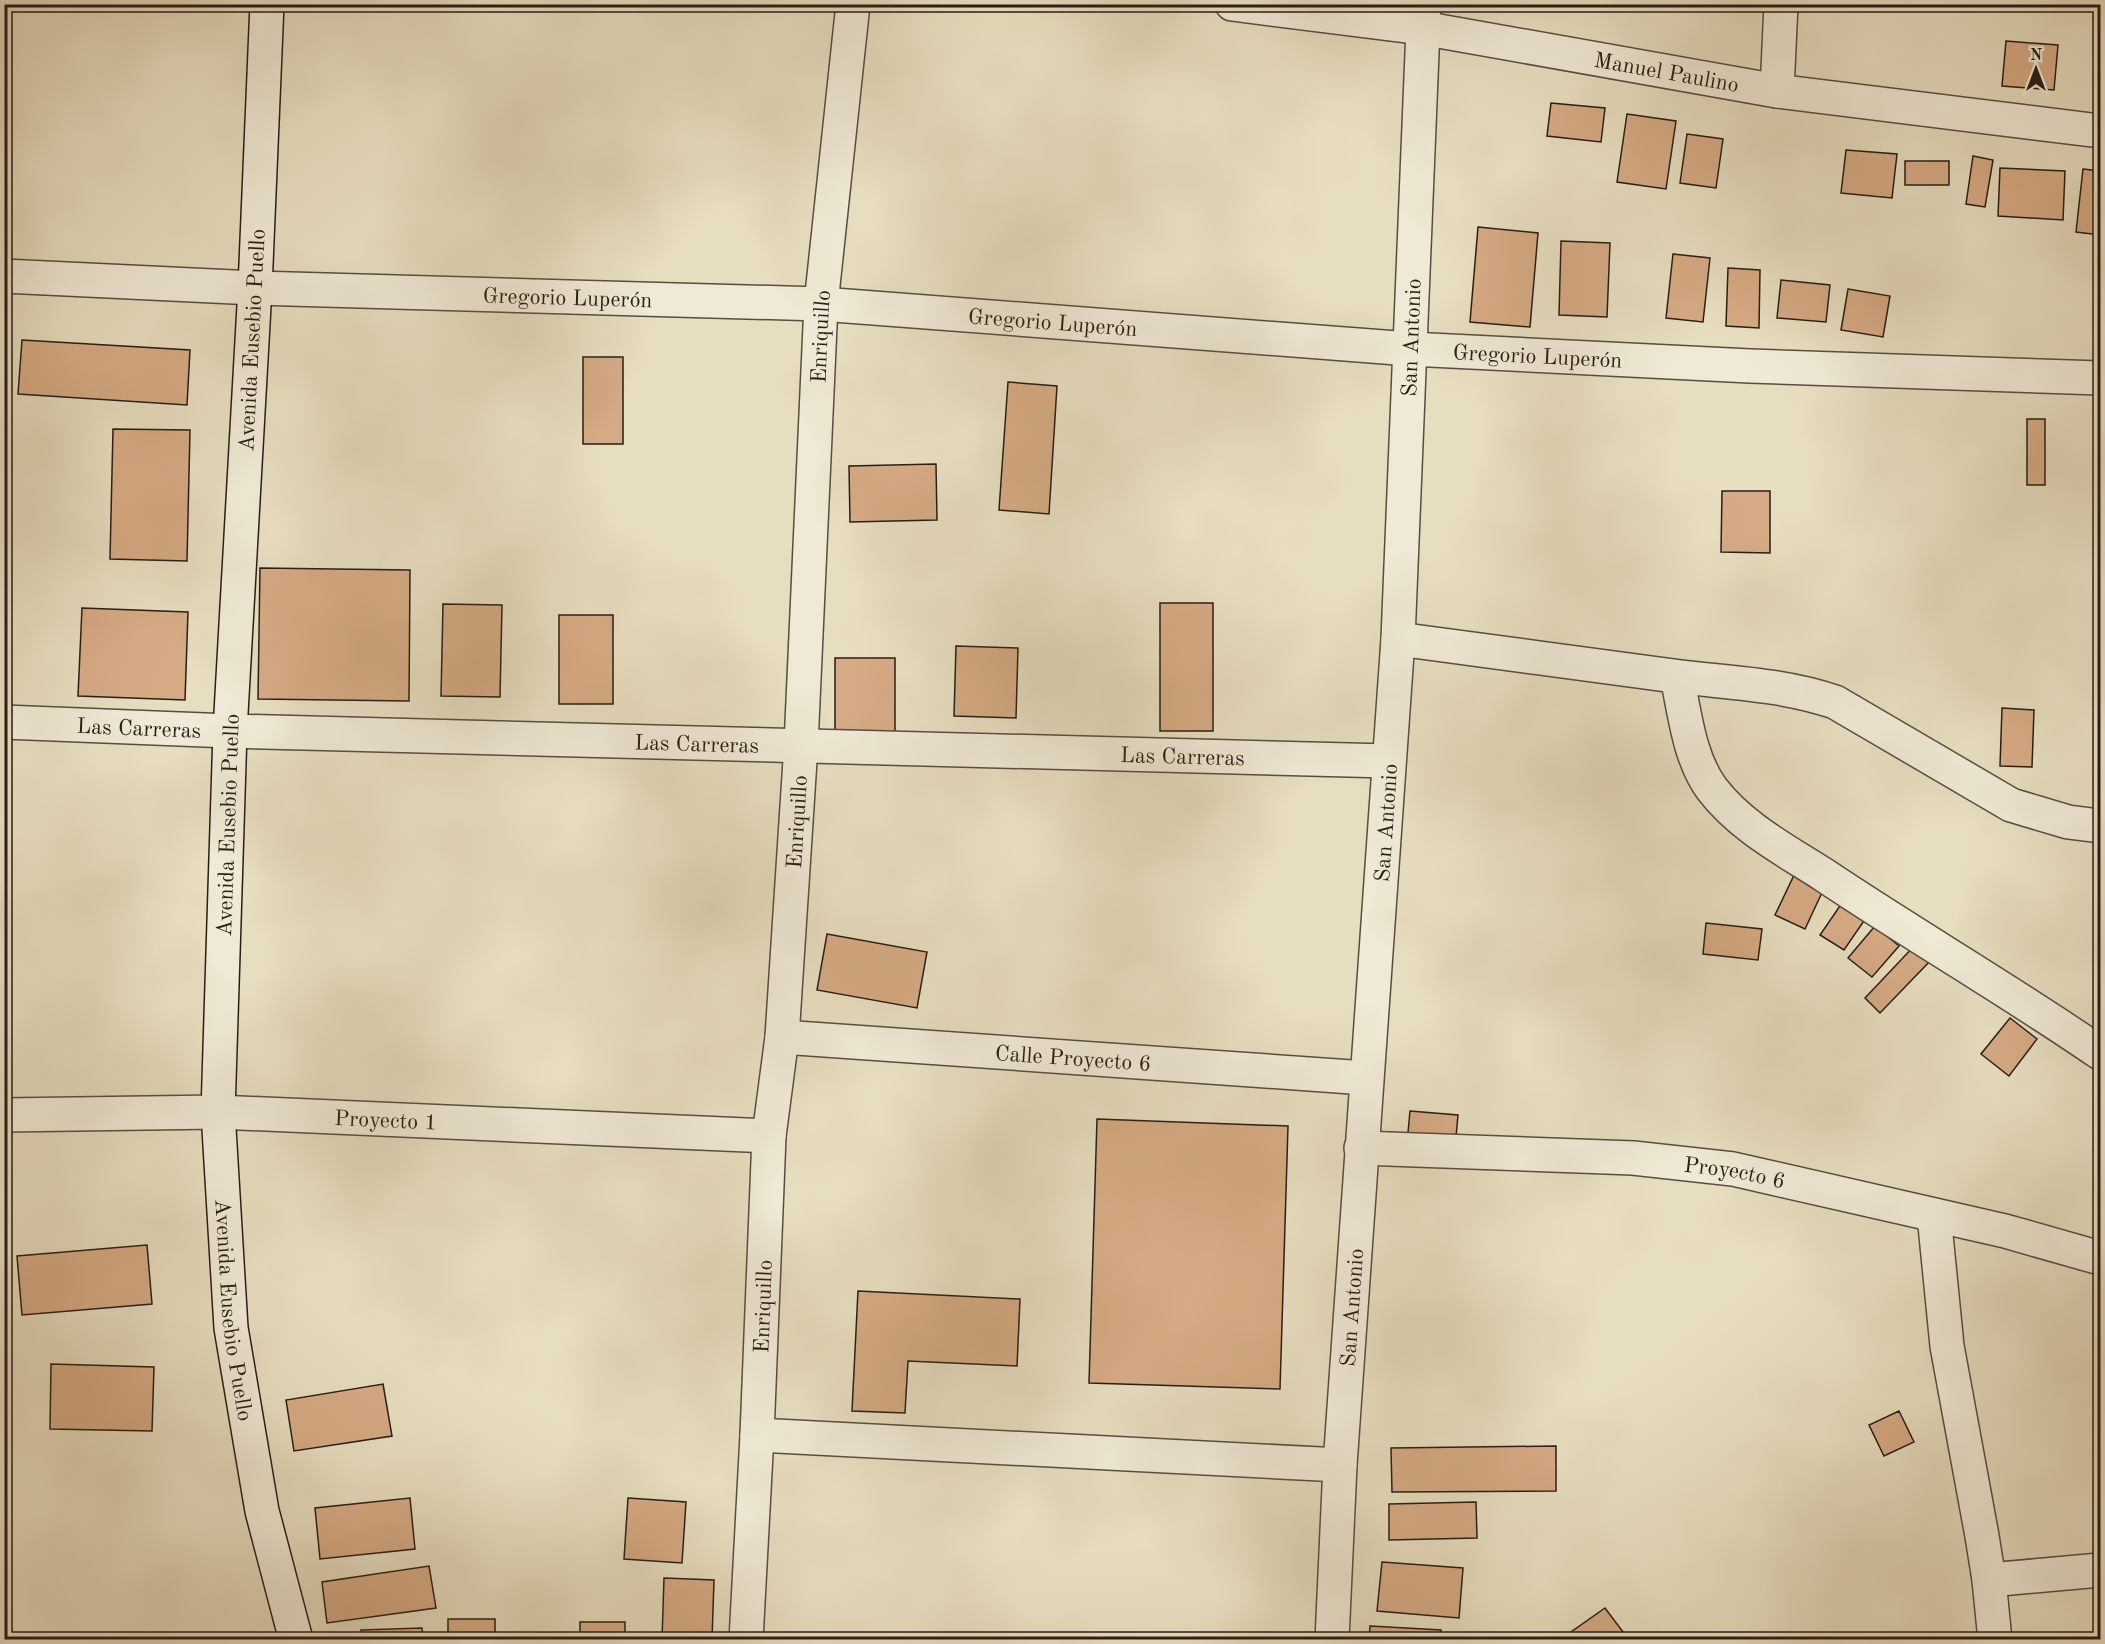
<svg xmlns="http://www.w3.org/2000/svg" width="2105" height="1644" font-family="'Old Standard TT',serif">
  <rect width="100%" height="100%" fill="#e7ddbf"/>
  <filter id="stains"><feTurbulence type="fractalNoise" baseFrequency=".00333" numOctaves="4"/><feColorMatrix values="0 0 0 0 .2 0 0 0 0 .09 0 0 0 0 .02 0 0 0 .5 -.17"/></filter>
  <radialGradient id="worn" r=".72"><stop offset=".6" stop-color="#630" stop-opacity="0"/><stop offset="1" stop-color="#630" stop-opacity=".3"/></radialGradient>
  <path fill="#d5aa84" stroke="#291d18" stroke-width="1.5" d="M 2006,41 L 2058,45 L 2054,90 L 2002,86 Z
    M 1551,103 L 1605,108 L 1601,142 L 1547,136 Z
    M 1627,114 L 1676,121 L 1666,189 L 1617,182 Z
    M 1687,134 L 1723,139 L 1716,188 L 1680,183 Z
    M 1846,150 L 1897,154 L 1892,198 L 1841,193 Z
    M 1973,156 L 1993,160 L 1985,207 L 1966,204 Z
    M 1905,161 L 1949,161 L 1949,185 L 1905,185 Z
    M 2000,168 L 2065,171 L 2063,220 L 1998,216 Z
    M 2083,169 L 2100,171 L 2100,235 L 2076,232 Z
    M 1478,227 L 1538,233 L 1530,327 L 1470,322 Z
    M 1561,241 L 1610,243 L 1607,317 L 1559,315 Z
    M 1673,254 L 1710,258 L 1703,322 L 1666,318 Z
    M 1728,268 L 1760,270 L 1759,328 L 1726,326 Z
    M 1781,280 L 1830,285 L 1826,322 L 1777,318 Z
    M 1848,289 L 1890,296 L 1883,337 L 1841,330 Z
    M 22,340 L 190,350 L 187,405 L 18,394 Z
    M 583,357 L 623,357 L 623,444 L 583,444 Z
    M 1008,382 L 1057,386 L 1049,514 L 999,510 Z
    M 2027,419 L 2045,419 L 2045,485 L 2027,485 Z
    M 113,429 L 190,430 L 187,561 L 110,559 Z
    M 936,464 L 937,520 L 850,522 L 849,466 Z
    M 1722,491 L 1770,491 L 1770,553 L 1721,552 Z
    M 260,568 L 410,570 L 409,701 L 258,699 Z
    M 1160,603 L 1213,603 L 1213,731 L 1160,731 Z
    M 443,604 L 502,605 L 500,697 L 441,696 Z
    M 82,608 L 188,612 L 185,700 L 78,696 Z
    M 559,615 L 613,615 L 613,704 L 559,704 Z
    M 956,646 L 1018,648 L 1016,718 L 954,716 Z
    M 835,658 L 895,658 L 895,739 L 835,739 Z
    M 2002,708 L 2034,710 L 2032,767 L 2000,766 Z
    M 1796,871 L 1826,884 L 1805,929 L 1775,915 Z
    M 1844,900 L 1868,915 L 1844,950 L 1820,935 Z
    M 1706,923 L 1762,929 L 1758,960 L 1703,954 Z
    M 1875,926 L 1899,946 L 1872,977 L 1848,958 Z
    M 827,934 L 927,952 L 917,1008 L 817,990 Z
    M 1916,944 L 1932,959 L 1880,1013 L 1865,998 Z
    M 2010,1018 L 2037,1039 L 2009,1076 L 1981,1054 Z
    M 1410,1111 L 1458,1115 L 1455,1148 L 1407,1143 Z
    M 1097,1119 L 1288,1126 L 1280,1389 L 1089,1383 Z
    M 147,1245 L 152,1304 L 22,1315 L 17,1256 Z
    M 858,1291 L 1020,1299 L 1017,1366 L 908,1361 L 905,1413 L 852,1411 Z
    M 51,1364 L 154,1367 L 152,1431 L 50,1429 Z
    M 383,1384 L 392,1436 L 294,1451 L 286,1400 Z
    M 1899,1411 L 1914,1442 L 1884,1456 L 1869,1425 Z
    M 1556,1446 L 1556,1491 L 1392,1492 L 1391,1448 Z
    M 410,1498 L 415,1549 L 320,1559 L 315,1508 Z
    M 628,1498 L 686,1502 L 682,1563 L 624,1559 Z
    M 1476,1502 L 1477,1538 L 1389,1540 L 1389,1504 Z
    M 1382,1562 L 1463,1568 L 1459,1618 L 1377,1611 Z
    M 429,1566 L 436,1608 L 327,1623 L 322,1582 Z
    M 664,1578 L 714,1580 L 712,1640 L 662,1640 Z
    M 1605,1608 L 1629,1640 L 1576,1640 L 1571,1632 Z
    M 448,1619 L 495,1619 L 495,1640 L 448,1640 Z
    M 580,1622 L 625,1622 L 625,1640 L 580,1640 Z
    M 1370,1626 L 1441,1630 L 1440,1640 L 1369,1640 Z
    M 422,1628 L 423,1640 L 361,1640 L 361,1630 Z"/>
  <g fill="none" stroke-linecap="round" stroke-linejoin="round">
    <g stroke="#584d42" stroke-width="36">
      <g id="street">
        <path id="s1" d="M 1232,4 L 1422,28 L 1777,91 L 2100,131"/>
        <path d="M 1777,91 L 1781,4"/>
        <path id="s2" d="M 4,276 L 255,288 L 821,304 L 1410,349 L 1750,366 L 2100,378"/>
        <path d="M 1398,639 C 1490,651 1582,664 1674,676 C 1729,683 1782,684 1835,702 L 2011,805 L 2068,822 L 2100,826"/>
        <path d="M 1677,677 C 1685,714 1689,758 1712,789 C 1741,827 1785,850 1824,875 C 1915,936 2010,991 2100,1053"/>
        <path id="s3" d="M 4,722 L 230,731 L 1389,761"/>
        <path id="s4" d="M 782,1037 L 1366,1078"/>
        <path id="s5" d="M 4,1115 L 218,1112 L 769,1136"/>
        <path id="s6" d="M 1361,1148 L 1633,1158 L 1733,1169 L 2005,1231 L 2100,1258"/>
        <path d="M 1934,1215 L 1947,1346 L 1982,1536 L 1989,1580 L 1995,1640"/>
        <path d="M 757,1435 L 1340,1465"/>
        <path d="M 1989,1580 L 2100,1570"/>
        <path id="s7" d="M 746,1640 L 757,1435 L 769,1136 L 782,1037 L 801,745 L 821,304 L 853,4"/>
        <path id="s8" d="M 1332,1640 L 1340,1465 L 1398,639 L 1424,4"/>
      </g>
    </g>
    <g stroke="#291d18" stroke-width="36">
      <g id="secondary">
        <path id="s9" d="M 267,4 L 255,288 L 230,731 L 218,1112 L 231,1328 L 262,1511 L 296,1640"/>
      </g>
    </g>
    <use href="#street" stroke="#efe9d5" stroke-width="33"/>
    <use href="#secondary" stroke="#efe9d5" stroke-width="33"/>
  </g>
  <g text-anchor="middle" stroke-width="6" stroke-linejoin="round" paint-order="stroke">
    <g font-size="22" fill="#291d18" stroke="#efe9d5">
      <text dy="8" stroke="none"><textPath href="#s1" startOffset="440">Manuel Paulino</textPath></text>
      <text dy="8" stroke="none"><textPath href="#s2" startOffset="564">Gregorio Luperón</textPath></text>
      <text dy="8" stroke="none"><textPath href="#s2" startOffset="1050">Gregorio Luperón</textPath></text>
      <text dy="8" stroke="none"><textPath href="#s7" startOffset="1306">Enriquillo</textPath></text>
      <text dy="8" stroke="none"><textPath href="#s8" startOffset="1305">San Antonio</textPath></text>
      <text transform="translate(251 340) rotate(-87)" y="8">Avenida Eusebio Puello</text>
      <text dy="8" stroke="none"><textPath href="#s2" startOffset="1536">Gregorio Luperón</textPath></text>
      <text dy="8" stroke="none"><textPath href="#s3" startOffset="135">Las Carreras</textPath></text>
      <text dy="8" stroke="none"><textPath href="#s3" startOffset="693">Las Carreras</textPath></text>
      <text dy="8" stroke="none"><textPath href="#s3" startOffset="1179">Las Carreras</textPath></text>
      <text dy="8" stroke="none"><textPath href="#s7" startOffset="820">Enriquillo</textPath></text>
      <text dy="8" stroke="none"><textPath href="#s8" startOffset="819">San Antonio</textPath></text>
      <text transform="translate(227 825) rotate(-88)" y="8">Avenida Eusebio Puello</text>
      <text dy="8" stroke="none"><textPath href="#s4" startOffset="292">Calle Proyecto 6</textPath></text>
      <text dy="8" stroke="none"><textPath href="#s5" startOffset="382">Proyecto 1</textPath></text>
      <text dy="8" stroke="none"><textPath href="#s6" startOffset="375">Proyecto 6</textPath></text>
      <text dy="8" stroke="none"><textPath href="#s7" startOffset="334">Enriquillo</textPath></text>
      <text dy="8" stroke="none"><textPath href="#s8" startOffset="333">San Antonio</textPath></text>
      <text dy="8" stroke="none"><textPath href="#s9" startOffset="1308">Avenida Eusebio Puello</textPath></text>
    </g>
  </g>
  <rect width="2105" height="1644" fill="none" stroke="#e7ddbf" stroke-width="24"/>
  <rect x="6" y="6" width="2093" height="1632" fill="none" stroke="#291d18" stroke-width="3"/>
  <rect x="12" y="12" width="2081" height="1620" fill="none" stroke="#291d18" stroke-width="1.5"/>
  <g transform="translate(2036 69)" stroke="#efe9d5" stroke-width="4.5" paint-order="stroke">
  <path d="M0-4.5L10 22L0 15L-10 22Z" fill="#291d18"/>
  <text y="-9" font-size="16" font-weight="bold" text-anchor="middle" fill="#291d18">N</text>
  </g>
  <rect width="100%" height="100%" filter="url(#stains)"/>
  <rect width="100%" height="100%" fill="url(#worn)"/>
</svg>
